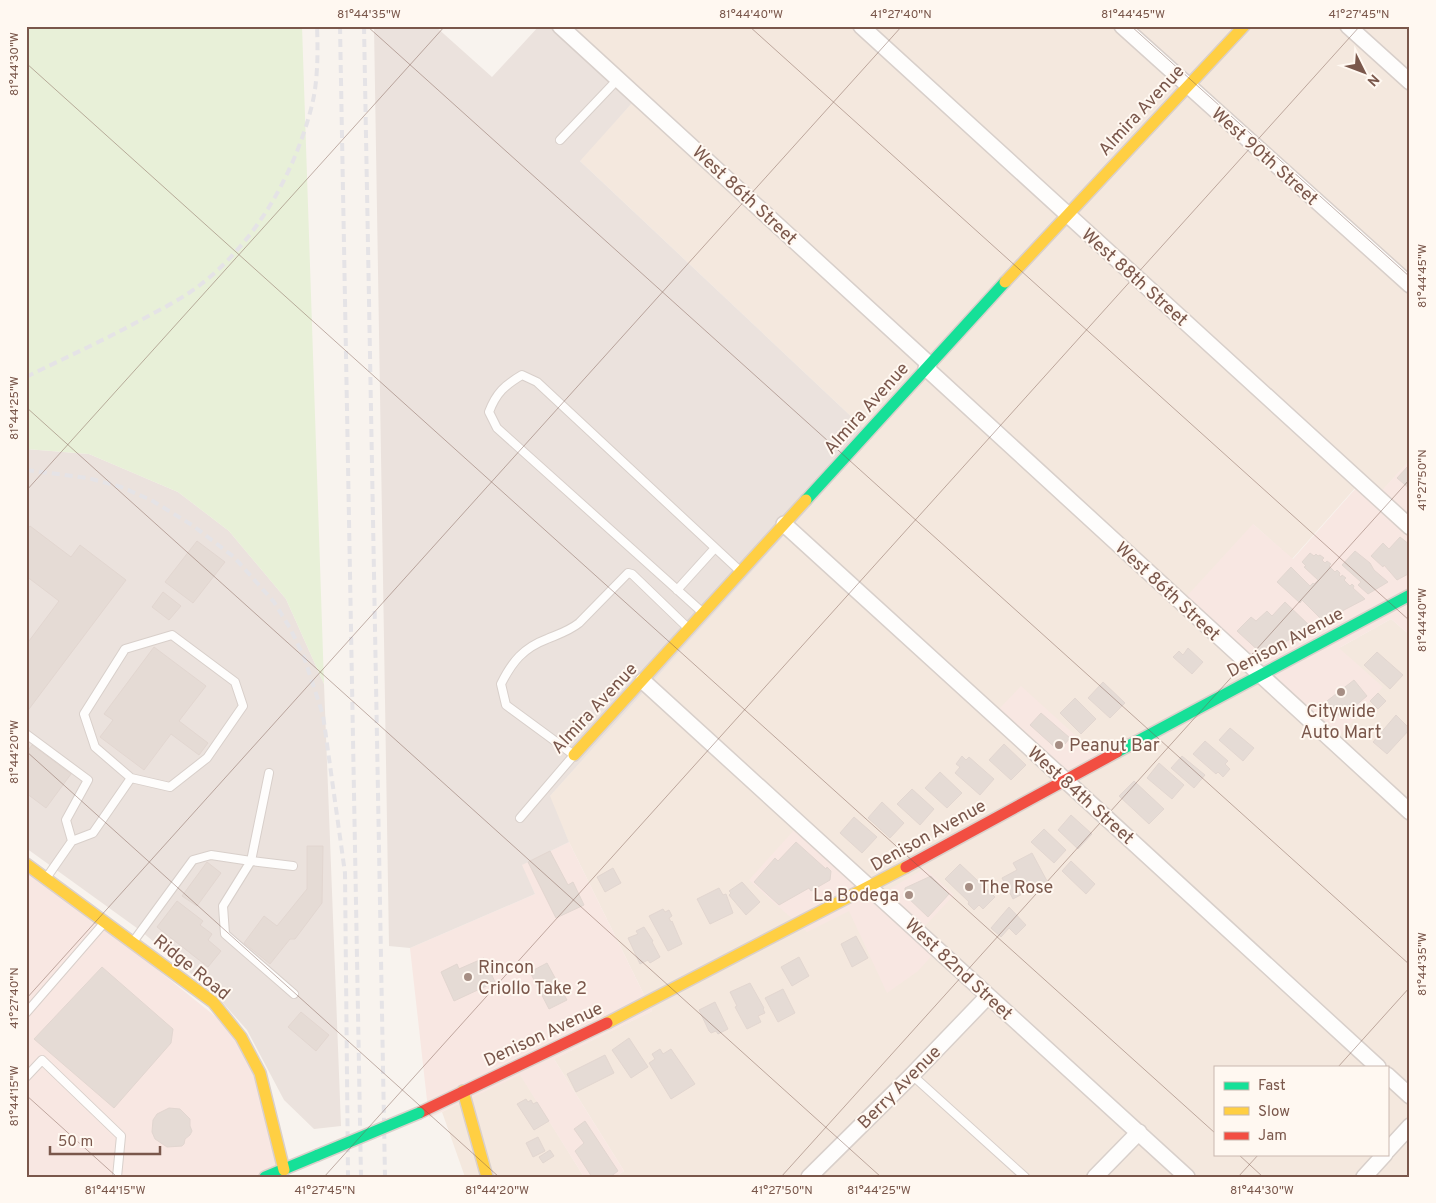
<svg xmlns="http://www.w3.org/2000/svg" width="1436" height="1203" font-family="Overpass,sans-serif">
  <rect width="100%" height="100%" fill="#f8f3ee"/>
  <path fill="#f4e8de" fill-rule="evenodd" d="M 552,26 L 1410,26 L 1410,460 L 1372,502 L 1356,487 L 1292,559 L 1253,524 L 1339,648 L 1391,619 L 1410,635 L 1410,1177 L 616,1177 L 624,1171 L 554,1059 L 652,1011 L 569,842 L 549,797 L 873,437 L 579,160 L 633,102 ZM 796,828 L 873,899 L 924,927 L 943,943 L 849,911 ZM 1215,1067 L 1387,1067 L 1387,1154 L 1215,1154 Z
    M 520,1074 L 584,1177 L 465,1177 L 442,1112 Z"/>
  <path fill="#f8e7e2" d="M 1410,460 L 1410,635 L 1391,619 L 1339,648 L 1383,687 L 1340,735 L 1186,597 L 1253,524 L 1293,559 L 1357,487 L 1372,501 Z
    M 1021,686 L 1097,755 L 1066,772 L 998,710 Z
    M 796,828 L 873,899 L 925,868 L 954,895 L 924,927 L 943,943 L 918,971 L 887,993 L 849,911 L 807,932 L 749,880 Z
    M 569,842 L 652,1011 L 554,1059 L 624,1171 L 616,1177 L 584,1177 L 520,1075 L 429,1118 L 410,948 L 535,894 L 521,865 Z
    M 26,864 L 241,1037 L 284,1170 L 265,1177 L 26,1177 Z"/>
  <path fill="#ebe2dd" d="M 374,26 L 435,26 L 492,77 L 539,26 L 552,26 L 633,102 L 580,161 L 873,437 L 550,796 L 569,842 L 522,865 L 535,894 L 410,948 L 389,946 Z
    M 26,449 L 89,454 L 178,492 L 229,531 L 286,599 L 324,684 L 341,1126 L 314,1129 L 284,1100 L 247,1030 L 215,994 L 141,931 L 26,848 Z"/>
  <path fill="#e8f0d8" d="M 26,26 L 302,26 L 324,684 L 286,599 L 229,531 L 178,492 L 89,454 L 26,449 Z"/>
  <path fill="#e5dbd5" stroke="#e2d6d0" d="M 1409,465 L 1410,466 L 1410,489 L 1397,478 Z
    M 30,526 L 71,557 L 80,545 L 126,580 L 26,713 L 26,645 L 59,601 L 26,576 L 26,531 Z
    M 1400,537 L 1410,545 L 1410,573 L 1397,580 L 1384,565 L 1383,567 L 1371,556 L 1383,543 L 1389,549 Z
    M 197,541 L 225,562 L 193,603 L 165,582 Z
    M 1355,551 L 1370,563 L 1374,570 L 1388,582 L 1368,594 L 1358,585 L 1361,582 L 1342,565 Z
    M 1310,553 L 1314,556 L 1316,554 L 1318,556 L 1320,555 L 1324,558 L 1322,560 L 1325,563 L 1327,561 L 1331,564 L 1329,566 L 1335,572 L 1337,570 L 1340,573 L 1339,575 L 1341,577 L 1342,575 L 1346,578 L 1344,580 L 1350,586 L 1352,584 L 1354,586 L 1353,588 L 1365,599 L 1323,621 L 1302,600 L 1300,603 L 1277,582 L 1291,567 L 1310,586 L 1313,583 L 1314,584 L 1318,580 L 1304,567 L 1306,566 L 1302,562 Z
    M 163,592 L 181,606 L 169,620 L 152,607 Z
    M 1285,602 L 1312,628 L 1262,654 L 1237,631 L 1251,617 L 1256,621 L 1267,611 L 1272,616 Z
    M 154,647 L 206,686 L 179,721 L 208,743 L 199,755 L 171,734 L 144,770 L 100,737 L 113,720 L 104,714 Z
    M 1188,648 L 1203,662 L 1192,674 L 1173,657 L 1179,651 L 1183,655 Z
    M 1377,652 L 1403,675 L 1390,689 L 1364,665 Z
    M 1354,680 L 1367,696 L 1341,718 L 1327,701 Z
    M 1103,682 L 1125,703 L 1110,718 L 1088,698 Z
    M 1378,693 L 1386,701 L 1378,709 L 1370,701 Z
    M 1075,698 L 1096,719 L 1081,734 L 1060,713 Z
    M 1041,713 L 1070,738 L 1059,751 L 1030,725 Z
    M 1396,715 L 1410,729 L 1387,754 L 1373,742 Z
    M 1230,728 L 1254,748 L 1243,761 L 1219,740 Z
    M 1205,741 L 1228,761 L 1225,764 L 1230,769 L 1223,777 L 1218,772 L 1216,774 L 1193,754 Z
    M 1004,744 L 1026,765 L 1011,780 L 989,760 Z
    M 32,745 L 71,774 L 46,808 L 26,793 L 26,753 Z
    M 962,756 L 966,760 L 969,757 L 994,779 L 980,795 L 955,773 L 960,767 L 956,764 Z
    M 1182,756 L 1205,775 L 1194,788 L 1171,768 Z
    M 1159,763 L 1184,785 L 1172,799 L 1147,778 Z
    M 940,772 L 962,793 L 947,808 L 925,788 Z
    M 1134,781 L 1164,809 L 1149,824 L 1119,796 Z
    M 912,789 L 934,809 L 920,825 L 897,804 Z
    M 882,802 L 904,823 L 890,838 L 868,818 Z
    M 1071,815 L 1092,834 L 1078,849 L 1058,830 Z
    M 854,817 L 877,837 L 862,853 L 840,833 Z
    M 1044,829 L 1066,850 L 1054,863 L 1031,842 Z
    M 796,842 L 826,869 L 827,867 L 831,871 L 830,880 L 811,891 L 809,888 L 779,905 L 754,882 L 775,858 L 778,861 Z
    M 307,846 L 323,846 L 322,903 L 295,939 L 290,939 L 270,964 L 244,943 L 264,916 L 277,926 L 307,889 Z
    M 550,851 L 568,885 L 573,882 L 584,905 L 556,918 L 528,862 Z
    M 1032,853 L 1047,881 L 1013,899 L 1002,878 L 1017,870 L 1013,863 Z
    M 1071,861 L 1095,884 L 1086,894 L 1062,871 Z
    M 207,862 L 221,873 L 197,906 L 182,896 Z
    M 960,864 L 995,897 L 983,909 L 979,905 L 974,910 L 968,904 L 969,902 L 945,879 Z
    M 613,868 L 621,883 L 605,892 L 597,877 Z
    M 931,876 L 949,894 L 928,917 L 905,895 L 905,888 Z
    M 742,882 L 760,902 L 746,915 L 729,895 L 731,893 L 729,891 Z
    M 719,888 L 723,895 L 726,894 L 733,913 L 710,924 L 697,899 Z
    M 177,901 L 203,921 L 200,925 L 212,934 L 208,940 L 221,951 L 208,967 L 157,927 Z
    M 1009,907 L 1026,925 L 1016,935 L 1009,928 L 1001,937 L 991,928 Z
    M 663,909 L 665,912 L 669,910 L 672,916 L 669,918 L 671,922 L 672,921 L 682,944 L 668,951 L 649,916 Z
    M 644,927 L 653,941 L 652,942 L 660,957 L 650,963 L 648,960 L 640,964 L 628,938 L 638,934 L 636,931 Z
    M 856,936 L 868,958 L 852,967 L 841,944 Z
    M 799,957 L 809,976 L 792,986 L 781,967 Z
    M 484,958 L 495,982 L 454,1001 L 441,972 L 457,964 L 459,969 Z
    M 547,963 L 567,1000 L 549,1009 L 530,972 Z
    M 102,967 L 173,1029 L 171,1043 L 114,1108 L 34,1039 Z
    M 750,983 L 764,1008 L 763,1009 L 765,1013 L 758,1016 L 761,1022 L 747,1029 L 735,1007 L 737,1006 L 730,992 Z
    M 783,989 L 795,1013 L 778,1022 L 765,998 Z
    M 715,1002 L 728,1029 L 718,1034 L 716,1031 L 711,1033 L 709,1031 L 699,1010 Z
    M 301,1012 L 329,1035 L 316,1051 L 288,1027 Z
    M 629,1038 L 648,1067 L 631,1078 L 612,1050 Z
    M 660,1049 L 663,1054 L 671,1049 L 695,1084 L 671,1099 L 649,1063 L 655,1059 L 652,1054 Z
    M 605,1055 L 614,1073 L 576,1092 L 567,1074 Z
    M 526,1099 L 528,1102 L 531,1100 L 533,1104 L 537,1102 L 549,1121 L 534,1130 L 517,1104 Z
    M 169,1108 L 180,1109 L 190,1119 L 190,1126 L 192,1131 L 190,1135 L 185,1139 L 184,1144 L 182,1146 L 167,1147 L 155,1139 L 152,1132 L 153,1120 L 157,1114 Z
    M 585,1121 L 618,1171 L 610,1177 L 592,1177 L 575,1151 L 584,1143 L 574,1129 Z
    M 538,1137 L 545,1151 L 533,1157 L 526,1143 Z
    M 550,1150 L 554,1156 L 543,1163 L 539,1157 Z"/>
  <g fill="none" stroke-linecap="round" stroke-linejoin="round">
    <g stroke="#d8cfca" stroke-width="10">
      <path id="lane" d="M 560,140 L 618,79
        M 677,590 L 715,548
        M 702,612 L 497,428 L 489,412 C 496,393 505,385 522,375 L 537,382 L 740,571
        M 26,734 L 88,780 L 66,820 L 72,841
        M 520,818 L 574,755 L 506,705 L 501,684 C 512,662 523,648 547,639 C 559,634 569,631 579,623 L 628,573 L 632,574 L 689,629
        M 293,866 L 251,861 L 223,906 L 225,934 L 294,994
        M 47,877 L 72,841 L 93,833 L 131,778 L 95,747 L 84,714 L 125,649 L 172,635 L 235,682 L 243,706 L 207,758 L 170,787 L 131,778
        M 133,942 L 193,860 L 211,855 L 251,861 L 269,773
        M 26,1013 L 104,923
        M 912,1075 L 1025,1177
        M 26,1077 L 42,1060 L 121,1136 L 117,1177"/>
    </g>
    <g stroke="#d8cfca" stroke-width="18">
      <path id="street" d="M 560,26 L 929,364
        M 861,26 L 1410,527
        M 1122,26 L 1410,285
        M 1348,26 L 1410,82
        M 926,368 L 1410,812
        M 784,524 L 1065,780 L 1378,1067
        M 643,681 L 1187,1177
        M 1387,1075 L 1410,1096
        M 1387,1151 L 1410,1126
        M 809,1177 L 912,1075 L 988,996
        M 1095,1177 L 1139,1132
        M 1364,1177 L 1385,1154"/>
    </g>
    <g stroke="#dad0cb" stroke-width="14">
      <path id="fast" d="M 806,500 L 1005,282
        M 1117,752 L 1410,595
        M 265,1177 L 318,1155"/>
    </g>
    <g stroke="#dad0cb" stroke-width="14">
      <path id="slow" d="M 1005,282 L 1244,26
        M 574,755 L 806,500
        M 26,864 L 213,1002 L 241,1037 L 260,1073 L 284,1170
        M 607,1023 L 906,867
        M 463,1091 L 487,1177"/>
    </g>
    <g stroke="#dad0cb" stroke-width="14">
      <path id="jam" d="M 906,867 L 1117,752
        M 419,1113 L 607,1023"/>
    </g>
    <use href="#lane" stroke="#fefdfc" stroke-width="8"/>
    <use href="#street" stroke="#fefdfc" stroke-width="15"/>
    <use href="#fast" stroke="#16e098" stroke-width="11"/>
    <use href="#slow" stroke="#ffcf43" stroke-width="11"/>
    <use href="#jam" stroke="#f24e42" stroke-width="11"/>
    <path stroke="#e5e3e6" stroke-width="4" stroke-dasharray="8 5" stroke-linecap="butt" d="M 340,26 L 361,1177
      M 364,26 L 385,1177
      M 26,377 C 65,358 104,340 141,320 C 161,309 182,299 200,285 C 256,242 295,173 312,105 C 318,80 318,52 317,26
      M 26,470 L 88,478 L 121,487 L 151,500 L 192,525 L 234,557 L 274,602 L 290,628 L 304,657 L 323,715 L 345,873 L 348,1177"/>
    <g stroke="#dad0cb" stroke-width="14" stroke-linecap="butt">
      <path id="fast-bridge" d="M 318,1155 L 419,1113"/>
    </g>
    <use href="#fast-bridge" stroke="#16e098" stroke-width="11"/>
  </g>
  <path fill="none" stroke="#7a574b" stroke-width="1" stroke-opacity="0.45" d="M 367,26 L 1410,965M 749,26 L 1410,621M 1131,26 L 1410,277M 26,63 L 1215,1133M 26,407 L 881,1177M 26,491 L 445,26M 26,751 L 499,1177M 26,999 L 902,26M 1338,1067 L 1410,987M 26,1095 L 117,1177M 1238,1154 L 1263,1177M 324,1177 L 1360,26M 781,1177 L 1410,479M 1238,1177 L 1259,1154"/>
  <g fill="#a68e84" stroke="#fff8f1" stroke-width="2">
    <circle cx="1341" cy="692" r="5"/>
    <circle cx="1059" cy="745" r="5"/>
    <circle cx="969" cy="887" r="5"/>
    <circle cx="909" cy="895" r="5"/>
    <circle cx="468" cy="977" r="5"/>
  </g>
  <g text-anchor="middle" stroke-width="4" stroke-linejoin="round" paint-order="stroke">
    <g font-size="18" fill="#7a574b" stroke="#fff8f1">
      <text transform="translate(1141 110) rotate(-47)" y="6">Almira Avenue</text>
      <text transform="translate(1265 156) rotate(42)" y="6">West 90th Street</text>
      <text transform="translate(745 195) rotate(43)" y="6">West 86th Street</text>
      <text transform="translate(1135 277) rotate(42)" y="6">West 88th Street</text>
      <text transform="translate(866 408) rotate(-48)" y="6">Almira Avenue</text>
      <text transform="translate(1168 591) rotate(43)" y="6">West 86th Street</text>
      <text transform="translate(1285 642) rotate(-28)" y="6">Denison Avenue</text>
      <text transform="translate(594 708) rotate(-47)" y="6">Almira Avenue</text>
      <text transform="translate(1081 795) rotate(42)" y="6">West 84th Street</text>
      <text transform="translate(928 835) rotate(-29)" y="6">Denison Avenue</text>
      <text transform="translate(192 967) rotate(39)" y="6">Ridge Road</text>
      <text transform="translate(959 969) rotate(43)" y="6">West 82nd Street</text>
      <text transform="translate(543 1034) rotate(-25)" y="6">Denison Avenue</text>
      <text transform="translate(899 1087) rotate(-45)" y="6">Berry Avenue</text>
    </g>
    <g font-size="18" fill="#7a574b" stroke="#fff8f1" text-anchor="start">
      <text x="1341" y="717" text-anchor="middle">Citywide<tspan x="1341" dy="21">Auto Mart</tspan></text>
      <text x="1069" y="751">Peanut Bar</text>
      <text x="979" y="893">The Rose</text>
      <text x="899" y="901" text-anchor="end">La Bodega</text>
      <text x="478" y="973">Rincon<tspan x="478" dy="21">Criollo Take 2</tspan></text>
    </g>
  </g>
  <rect width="1436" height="1203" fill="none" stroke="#fff8f1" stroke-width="55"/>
  <rect x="1214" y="1066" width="175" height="90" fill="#fff8f1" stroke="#cab8af"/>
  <rect x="1224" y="1082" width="25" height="8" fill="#16e098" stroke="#cab8af"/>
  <text x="1258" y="1090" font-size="15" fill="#7a574b">Fast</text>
  <rect x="1224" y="1107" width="25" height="8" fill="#ffcf43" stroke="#cab8af"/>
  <text x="1258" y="1116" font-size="15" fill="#7a574b">Slow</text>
  <rect x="1224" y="1132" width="25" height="8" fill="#f24e42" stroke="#cab8af"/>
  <text x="1258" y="1140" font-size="15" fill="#7a574b">Jam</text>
  <g transform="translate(1364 72) rotate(132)" stroke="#fff8f1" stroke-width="4" paint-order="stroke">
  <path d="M0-4L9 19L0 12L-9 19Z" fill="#7a574b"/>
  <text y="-8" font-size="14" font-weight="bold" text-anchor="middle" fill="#7a574b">N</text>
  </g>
  <path d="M50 1146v8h110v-8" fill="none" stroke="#7a574b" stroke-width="2.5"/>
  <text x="58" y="1146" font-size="15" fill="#7a574b" stroke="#fff8f1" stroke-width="4" paint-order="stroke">50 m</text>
  <rect x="28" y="28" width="1380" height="1148" fill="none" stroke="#7a574b" stroke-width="2"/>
  <g font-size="12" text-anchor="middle" fill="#7a574b">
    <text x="369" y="18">81°44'35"W</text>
    <text x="751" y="18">81°44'40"W</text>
    <text x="901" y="18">41°27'40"N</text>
    <text x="1133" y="18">81°44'45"W</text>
    <text x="1359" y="18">41°27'45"N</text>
    <text transform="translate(14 64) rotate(-90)" y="4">81°44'30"W</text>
    <text transform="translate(1422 276) rotate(-90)" y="4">81°44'45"W</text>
    <text transform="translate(14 408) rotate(-90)" y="4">81°44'25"W</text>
    <text transform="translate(1422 480) rotate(-90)" y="4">41°27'50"N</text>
    <text transform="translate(1422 620) rotate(-90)" y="4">81°44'40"W</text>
    <text transform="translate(14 752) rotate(-90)" y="4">81°44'20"W</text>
    <text transform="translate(1422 964) rotate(-90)" y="4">81°44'35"W</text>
    <text transform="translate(14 998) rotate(-90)" y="4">41°27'40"N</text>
    <text transform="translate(14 1096) rotate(-90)" y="4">81°44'15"W</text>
    <text x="115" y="1194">81°44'15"W</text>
    <text x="325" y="1194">41°27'45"N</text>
    <text x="497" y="1194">81°44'20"W</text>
    <text x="782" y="1194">41°27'50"N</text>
    <text x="879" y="1194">81°44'25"W</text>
    <text x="1262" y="1194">81°44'30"W</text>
  </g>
</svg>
